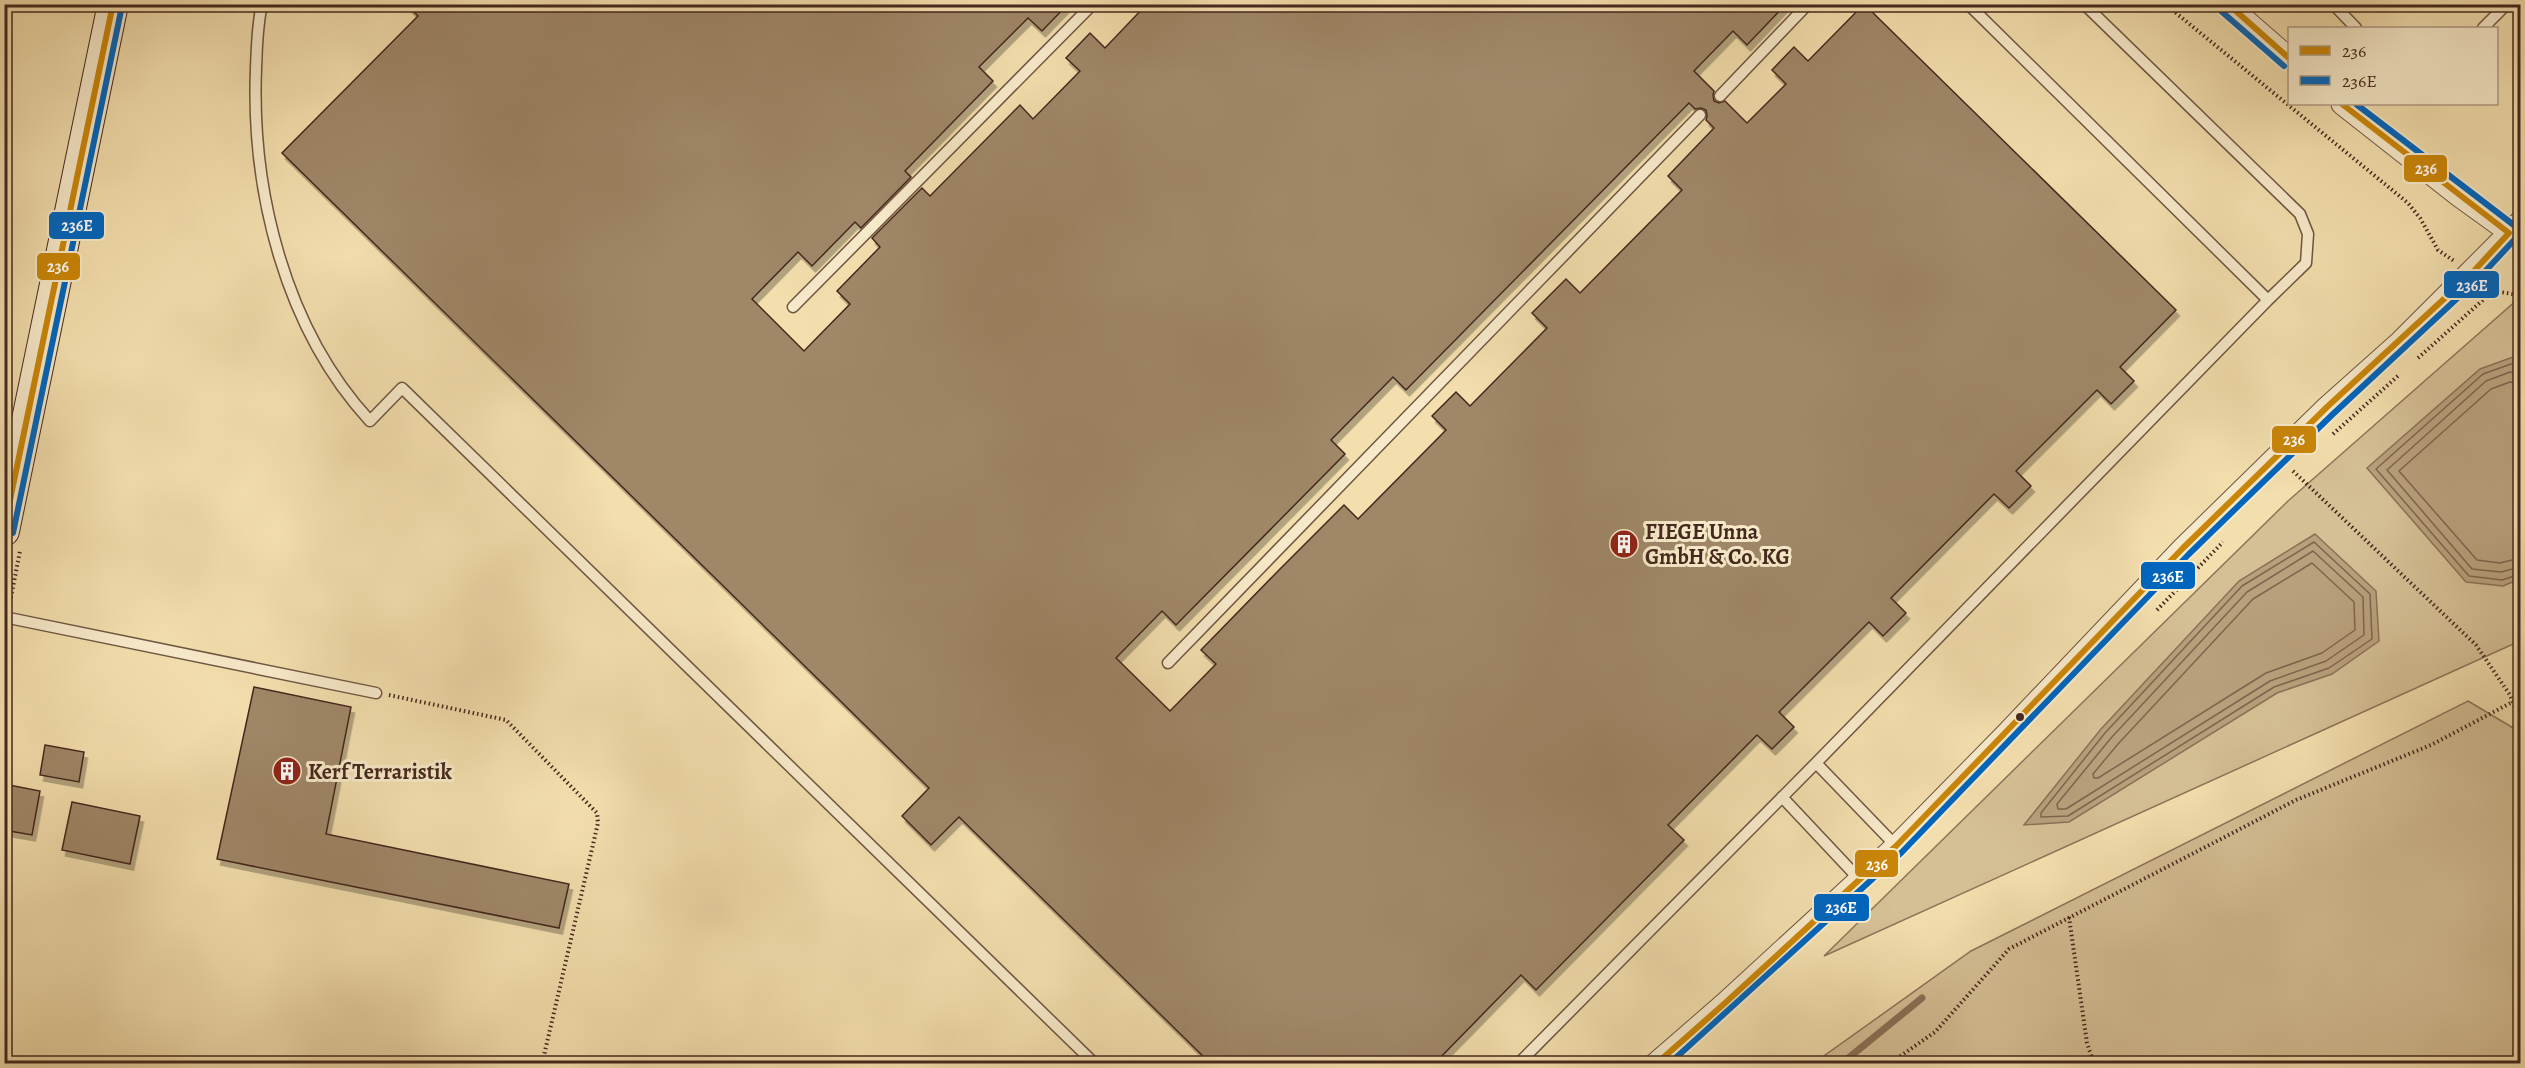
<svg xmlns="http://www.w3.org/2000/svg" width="2525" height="1068" font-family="Alegreya,serif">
  <defs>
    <filter id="shadow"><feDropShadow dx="3.5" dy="6" stdDeviation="0" flood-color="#0004"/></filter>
  </defs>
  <rect width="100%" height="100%" fill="#f3dead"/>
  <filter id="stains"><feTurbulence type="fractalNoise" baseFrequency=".00333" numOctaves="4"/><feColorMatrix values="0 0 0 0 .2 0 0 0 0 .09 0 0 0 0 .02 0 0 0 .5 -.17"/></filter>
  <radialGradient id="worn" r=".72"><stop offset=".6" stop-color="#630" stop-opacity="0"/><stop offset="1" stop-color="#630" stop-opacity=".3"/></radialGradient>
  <path fill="#d5bf95" stroke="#8d745a" stroke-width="1.5" d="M 2518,299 L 2520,301 L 2520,641 L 1824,956 L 2288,501 Z
    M 2468,701 L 2520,732 L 2520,1063 L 1814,1063 L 1971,951 Z"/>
  <path fill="#b8a07c" stroke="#8a7056" stroke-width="1.5" d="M 2513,357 L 2520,362 L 2520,579 L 2503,586 L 2466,582 L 2367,468 L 2480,369 Z
    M 2315,534 L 2376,591 L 2379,641 L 2332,674 L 2277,693 L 2069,822 L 2024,825 L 2101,729 L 2239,581 Z"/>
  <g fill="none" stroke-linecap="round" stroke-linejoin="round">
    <path stroke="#7e644d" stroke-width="1.5" d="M 2520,367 L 2511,364 L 2483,374 L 2376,469 L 2469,576 L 2502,580 L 2520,574
      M 2520,374 L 2510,372 L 2486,381 L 2387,470 L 2472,569 L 2501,572 L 2520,567
      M 2520,383 L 2510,382 L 2491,389 L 2399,471 L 2477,560 L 2500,563 L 2520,558
      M 2314,542 L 2370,594 L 2372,639 L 2329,668 L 2274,687 L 2068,816 L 2041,817 L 2041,813 L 2105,733 L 2242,586 Z
      M 2313,551 L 2363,597 L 2364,635 L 2326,661 L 2270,681 L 2066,809 L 2058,809 L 2057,804 L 2111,738 L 2247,592 Z
      M 2312,563 L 2354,602 L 2355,630 L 2322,653 L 2266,673 L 2098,778 L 2094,778 L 2093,774 L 2118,744 L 2253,599 Z"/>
    <path stroke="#8a7056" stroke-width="7" d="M 1841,1064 L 1922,998"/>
  </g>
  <path fill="#9f8768" stroke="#45281e" stroke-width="1.5" fill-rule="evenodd" filter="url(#shadow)" d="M 406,4 L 1068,4 L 1042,31 L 1028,18 L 979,67 L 993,81 L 905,171 L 911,177 L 861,228 L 855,222 L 812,266 L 798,252 L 752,299 L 804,351 L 850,304 L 837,291 L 880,247 L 872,238 L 922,188 L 930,196 L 1020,105 L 1033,119 L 1080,71 L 1066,58 L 1090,33 L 1105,48 L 1147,4 L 1786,4 L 1747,45 L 1733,31 L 1694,71 L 1714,91 L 1713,95 L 1714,101 L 1719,103 L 1725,101 L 1747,123 L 1786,84 L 1772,70 L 1794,47 L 1808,61 L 1864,4 L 2176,310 L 2120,367 L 2134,381 L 2111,404 L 2097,390 L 2016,471 L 2031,486 L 2009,508 L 1994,494 L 1891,598 L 1906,613 L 1883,636 L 1869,622 L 1779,712 L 1794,727 L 1772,749 L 1757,735 L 1668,825 L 1684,840 L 1536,990 L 1521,975 L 1434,1064 L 1211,1064 L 959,817 L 931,845 L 902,816 L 929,788 L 282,153 L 418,16 ZM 1689,103 L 1695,109 L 1701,108 L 1706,110 L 1707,116 L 1706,120 L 1714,128 L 1668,176 L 1682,190 L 1580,293 L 1566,279 L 1532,313 L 1547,328 L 1470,406 L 1456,392 L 1432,416 L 1446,430 L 1358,519 L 1344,505 L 1279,570 L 1201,650 L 1216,664 L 1170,711 L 1116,658 L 1162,611 L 1176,625 L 1345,454 L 1331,440 L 1393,377 L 1406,390 Z
    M 254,687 L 351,707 L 326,834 L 569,884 L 559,928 L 217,859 Z
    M 45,745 L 84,752 L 79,782 L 40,775 Z
    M 4,784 L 40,791 L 32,835 L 4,830 Z
    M 72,802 L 140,816 L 130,864 L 62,850 Z"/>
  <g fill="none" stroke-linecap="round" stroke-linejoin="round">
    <g stroke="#705642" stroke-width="13">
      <path id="service" d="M 262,4 C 257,26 257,46 256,68 C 251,191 285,329 370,421 L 402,388 L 1095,1064
        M 2084,4 L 2300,214 L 2308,234 L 2306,263 L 2268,300
        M 2333,4 L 2356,28
        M 2483,28 L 2507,4
        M 1720,96 L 1808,4
        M 793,307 L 1093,4
        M 4,617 L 376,693
        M 1168,663 L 1700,115
        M 1816,763 L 1896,846
        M 1782,797 L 1860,880
        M 1518,1064 L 1816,763 L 2268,300 L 1968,4"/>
    </g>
    <g stroke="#705642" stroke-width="23">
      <path id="minor" d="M 2227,4 L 2290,59
        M 2342,104 L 2459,196 L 2520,240
        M 1655,1064 L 1724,1004 L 1896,846 L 2005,735 L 2183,548 L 2327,407 L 2401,341 L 2520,222"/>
    </g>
    <g stroke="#45281e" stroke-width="32">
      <path id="secondary" d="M 4,531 L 113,4"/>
    </g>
    <path stroke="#45281e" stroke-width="4" stroke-dasharray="1.5 3" stroke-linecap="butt" d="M 2165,4 L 2408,203 L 2420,218 L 2438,250 L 2454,261
      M 2487,285 L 2493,291 L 2520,295
      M 2418,358 L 2493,291
      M 2333,434 L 2399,375
      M 2293,471 L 2476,645 L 2510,695 L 2520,721
      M 4,583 L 13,585
      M 10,602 L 20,551
      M 2157,610 L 2223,542
      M 389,695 L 506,720 L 597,813 L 598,823 L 542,1064
      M 2069,917 L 2087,1043 L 2094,1064
      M 1889,1064 L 1935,1032 L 2009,949 L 2296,800 L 2431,745 L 2520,698"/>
    <use href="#service" stroke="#f7eaca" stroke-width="10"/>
    <use href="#minor" stroke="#f7eaca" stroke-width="21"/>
    <use href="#secondary" stroke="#f7eaca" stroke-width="30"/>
    <g stroke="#f7eaca" stroke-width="10">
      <path id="bus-1" d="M 2228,4 L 2290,59
        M 2342,104 L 2509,233
        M 4,529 L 113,4
        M 1656,1064 L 1724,1004 L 1896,846 L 2183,548 L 2327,407 L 2472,273 L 2509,233"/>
    </g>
    <g stroke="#f7eaca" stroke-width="10">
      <path id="bus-2" d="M 2221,11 L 2284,66
        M 13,533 L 122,6
        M 1669,1064 L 1902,852 L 2189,554 L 2333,414 L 2478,279 L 2516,238 L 2518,232 L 2515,226 L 2356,104"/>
    </g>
    <use href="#bus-1" stroke="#ca8608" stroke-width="6"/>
    <use href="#bus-2" stroke="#0065bd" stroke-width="6"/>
  </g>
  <defs>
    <g id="building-disc" transform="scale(1.5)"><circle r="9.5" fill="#8f2418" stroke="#f7eaca"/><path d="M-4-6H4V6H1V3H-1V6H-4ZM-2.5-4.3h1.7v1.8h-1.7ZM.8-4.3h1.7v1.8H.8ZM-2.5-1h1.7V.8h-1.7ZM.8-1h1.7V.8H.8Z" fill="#fff"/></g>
  </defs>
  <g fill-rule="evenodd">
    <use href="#building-disc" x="1624" y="544"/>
    <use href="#building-disc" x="287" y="771"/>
  </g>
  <circle fill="#45281e" stroke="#f7eaca" stroke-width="2" cx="2020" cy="717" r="5"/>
  <g text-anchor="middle" stroke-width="6" stroke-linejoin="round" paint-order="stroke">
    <g font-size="22" font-weight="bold" fill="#45281e" stroke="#f7eaca" text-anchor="start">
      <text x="1645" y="539">FIEGE Unna<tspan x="1645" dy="25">GmbH &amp; Co. KG</tspan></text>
      <text x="308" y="779">Kerf Terraristik</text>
    </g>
  </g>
  <g stroke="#f7eaca" stroke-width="2">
    <rect x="2403" y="154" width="45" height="29" rx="6" fill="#ca8608"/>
    <rect x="48" y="211" width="57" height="29" rx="6" fill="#0065bd"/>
    <rect x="36" y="252" width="45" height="29" rx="6" fill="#ca8608"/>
    <rect x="2443" y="270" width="57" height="29" rx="6" fill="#0065bd"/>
    <rect x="2271" y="425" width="46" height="29" rx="6" fill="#ca8608"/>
    <rect x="2140" y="561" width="56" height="29" rx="6" fill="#0065bd"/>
    <rect x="1854" y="849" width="45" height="29" rx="6" fill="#ca8608"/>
    <rect x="1813" y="893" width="57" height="29" rx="6" fill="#0065bd"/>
  </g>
  <g font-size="16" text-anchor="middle" font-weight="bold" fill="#fff">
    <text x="2426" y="174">236</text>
    <text x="77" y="231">236E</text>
    <text x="58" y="272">236</text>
    <text x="2472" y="291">236E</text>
    <text x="2294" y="445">236</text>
    <text x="2168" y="582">236E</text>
    <text x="1877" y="870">236</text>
    <text x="1841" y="913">236E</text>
  </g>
  <rect width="2525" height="1068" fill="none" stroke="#f3dead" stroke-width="24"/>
  <rect x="6" y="6" width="2513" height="1056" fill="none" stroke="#45281e" stroke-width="3"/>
  <rect x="12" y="12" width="2501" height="1044" fill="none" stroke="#45281e" stroke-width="1.5"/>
  <rect x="2288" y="27" width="210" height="78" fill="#f7eaca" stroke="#b09c85" stroke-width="1.5"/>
  <rect x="2300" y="46" width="30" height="9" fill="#ca8608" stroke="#b09c85" stroke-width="1.5"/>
  <text x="2342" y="57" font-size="18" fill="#45281e">236</text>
  <rect x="2300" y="76" width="30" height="9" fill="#0065bd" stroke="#b09c85" stroke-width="1.5"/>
  <text x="2342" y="87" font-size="18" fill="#45281e">236E</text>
  <rect width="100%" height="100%" filter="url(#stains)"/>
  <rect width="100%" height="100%" fill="url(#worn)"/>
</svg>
